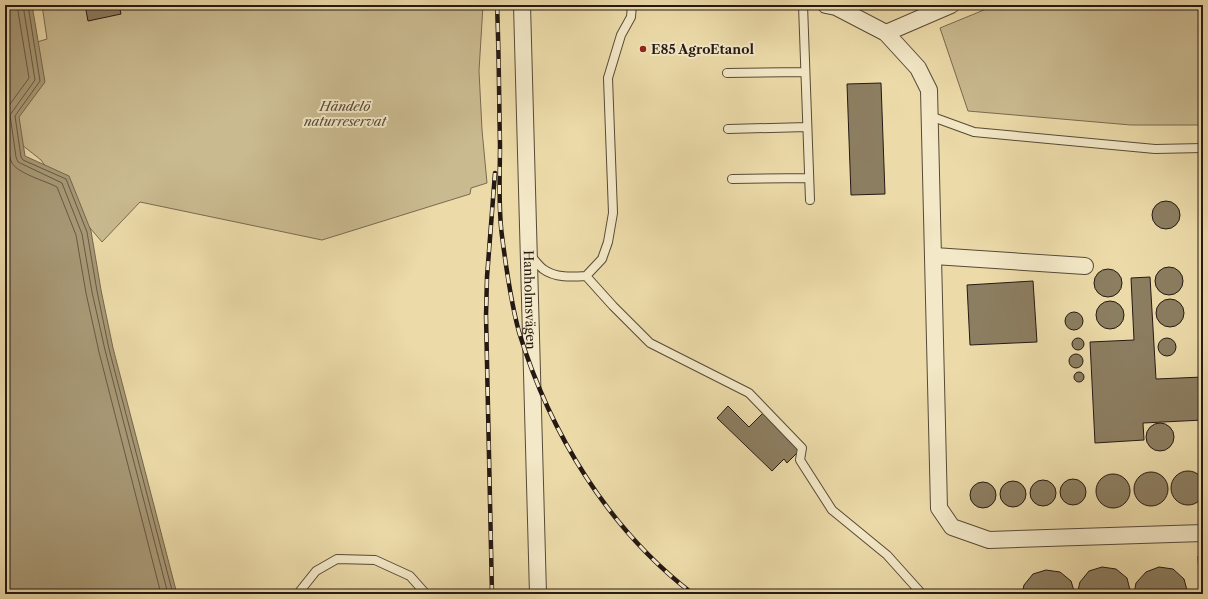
<svg xmlns="http://www.w3.org/2000/svg" width="1208" height="599" font-family="'Libre Caslon Text',serif">
  <rect width="100%" height="100%" fill="#ecdba9"/>
  <filter id="stains"><feTurbulence type="fractalNoise" baseFrequency=".005" numOctaves="4"/><feColorMatrix values="0 0 0 0 .2 0 0 0 0 .09 0 0 0 0 .02 0 0 0 .5 -.17"/></filter>
  <radialGradient id="worn" r=".72"><stop offset=".6" stop-color="#630" stop-opacity="0"/><stop offset="1" stop-color="#630" stop-opacity=".3"/></radialGradient>
  <path fill="#caba90" stroke="#786a52" d="M 42,5 L 483,5 L 479,71 L 482,130 L 487,183 L 471,188 L 470,194 L 322,240 L 140,202 L 102,242 L 79,215 L 41,160 L 12,137 L 37,42 L 47,39 Z
    M 996,5 L 1203,5 L 1203,125 L 1131,125 L 968,111 L 940,28 Z"/>
  <path fill="#a89976" stroke="#74664e" d="M 5,5 L 32,5 L 45,82 L 19,117 L 25,156 L 69,176 L 91,231 L 101,290 L 113,348 L 177,594 L 5,594 Z"/>
  <g fill="none" stroke-linecap="round" stroke-linejoin="round">
    <path stroke="#665944" stroke-width="1" d="M 23,5 L 35,80 L 10,115 L 16,157 L 18,162 L 62,183 L 82,234 L 92,292 L 105,350 L 168,594
      M 28,5 L 40,81 L 15,116 L 21,157 L 23,160 L 66,179 L 87,232 L 97,291 L 109,349 L 173,594
      M 5,111 L 29,78 L 17,5
      M 5,126 C 7,137 7,151 11,161 C 15,173 46,181 57,187 L 76,235 L 86,293 L 99,352 L 161,594"/>
  </g>
  <path fill="#8c7e61" stroke="#251913" d="M 85,5 L 119,5 L 121,14 L 88,21 Z
    M 881,83 L 885,194 L 851,195 L 847,84 Z
    M1152 215a14 14 0 1 1 28 0a14 14 0 1 1-28 0Z
    M 1201,208 L 1203,208 L 1203,232 L 1202,233 Z
    M1155 281a14 14 0 1 1 28 0a14 14 0 1 1-28 0Z
    M1094 283a14 14 0 1 1 28 0a14 14 0 1 1-28 0Z
    M 1150,277 L 1156,379 L 1203,377 L 1203,420 L 1143,423 L 1144,440 L 1095,443 L 1090,342 L 1134,340 L 1131,278 Z
    M 1033,281 L 1037,342 L 970,345 L 967,285 Z
    M1156 313a14 14 0 1 1 28 0a14 14 0 1 1-28 0Z
    M1096 315a14 14 0 1 1 28 0a14 14 0 1 1-28 0Z
    M1065 321a9 9 0 1 1 18 0a9 9 0 1 1-18 0Z
    M1072 344a6 6 0 1 1 12 0a6 6 0 1 1-12 0Z
    M1158 347a9 9 0 1 1 18 0a9 9 0 1 1-18 0Z
    M1069 361a7 7 0 1 1 14 0a7 7 0 1 1-14 0Z
    M1074 377a5 5 0 1 1 10 0a5 5 0 1 1-10 0Z
    M 728,406 L 749,427 L 764,412 L 802,448 L 787,463 L 784,459 L 772,471 L 717,418 Z
    M1146 437a14 14 0 1 1 28 0a14 14 0 1 1-28 0Z
    M1171 488a17 17 0 1 1 34 0a17 17 0 1 1-34 0Z
    M1134 489a17 17 0 1 1 34 0a17 17 0 1 1-34 0Z
    M1096 491a17 17 0 1 1 34 0a17 17 0 1 1-34 0Z
    M1060 492a13 13 0 1 1 26 0a13 13 0 1 1-26 0Z
    M1030 493a13 13 0 1 1 26 0a13 13 0 1 1-26 0Z
    M1000 494a13 13 0 1 1 26 0a13 13 0 1 1-26 0Z
    M970 495a13 13 0 1 1 26 0a13 13 0 1 1-26 0Z
    M 1198,556 L 1203,556 L 1203,594 L 1200,594 Z
    M 1102,567 L 1116,569 L 1127,578 L 1131,594 L 1077,594 L 1080,582 L 1089,571 Z
    M 1159,567 L 1173,569 L 1184,579 L 1188,594 L 1134,594 L 1136,583 L 1146,572 Z
    M 1046,570 L 1060,572 L 1071,581 L 1075,594 L 1022,594 L 1024,585 L 1033,574 Z"/>
  <g fill="none" stroke-linecap="round" stroke-linejoin="round">
    <g stroke="#574a38" stroke-width="10">
      <path id="service" d="M 803,5 L 810,200
        M 727,73 L 805,72
        M 930,116 L 974,132 L 1155,149 L 1203,148
        M 728,129 L 807,127
        M 732,179 L 809,178
        M 530,255 C 534,259 538,265 543,269 C 555,278 572,277 586,276 L 602,259 L 608,242 L 613,213 L 608,78 L 621,35 L 631,17 L 632,5
        M 586,276 L 613,306 L 650,343 L 749,393 L 802,448 L 800,460 L 832,510 L 887,555 L 922,594
        M 301,594 L 300,591 L 316,571 L 337,559 L 375,560 L 410,576 L 426,594"/>
    </g>
    <g stroke="#574a38" stroke-width="18">
      <g id="minor">
        <path id="s1" d="M 522,5 L 538,594"/>
        <path d="M 826,5 L 836,7 L 886,33 L 918,68 L 929,90 L 939,508 L 952,527 L 989,540 L 1203,533"/>
        <path d="M 886,33 L 951,5"/>
        <path d="M 934,256 L 1085,266"/>
      </g>
    </g>
    <use href="#service" stroke="#f3e8c7" stroke-width="8"/>
    <use href="#minor" stroke="#f3e8c7" stroke-width="16"/>
    <g stroke="#251913" stroke-width="4.5">
      <path id="rail" d="M 497,5 C 499,52 499,98 500,145 C 500,175 498,206 502,236 C 506,267 511,303 519,332 C 550,433 608,529 693,594
        M 492,594 L 486,316 L 487,277 L 495,173"/>
    </g>
    <use href="#rail" stroke="#f3e8c7" stroke-width="3" stroke-dasharray="9" stroke-linecap="butt"/>
  </g>
  <circle fill="#8f2418" stroke="#f3e8c7" stroke-width="1.5" cx="643" cy="49" r="4"/>
  <g text-anchor="middle" stroke-width="4" stroke-linejoin="round" paint-order="stroke">
    <g font-size="13" font-weight="bold" fill="#251913" stroke="#f3e8c7" text-anchor="start">
      <text x="651" y="54">E85 AgroEtanol</text>
    </g>
    <g font-size="13" font-style="italic" fill="#574938" stroke="#f3e8c7">
      <text x="345" y="111">Händelö<tspan x="345" dy="15">naturreservat</tspan></text>
    </g>
    <g font-size="13" fill="#251913" stroke="#f3e8c7">
      <text dy="5" stroke="none"><textPath href="#s1" startOffset="295">Hanholmsvägen</textPath></text>
    </g>
  </g>
  <rect width="1208" height="599" fill="none" stroke="#ecdba9" stroke-width="20"/>
  <rect x="6" y="6" width="1196" height="587" fill="none" stroke="#251913" stroke-width="2"/>
  <rect x="10" y="10" width="1188" height="579" fill="none" stroke="#251913"/>
  <rect width="100%" height="100%" filter="url(#stains)"/>
  <rect width="100%" height="100%" fill="url(#worn)"/>
</svg>
